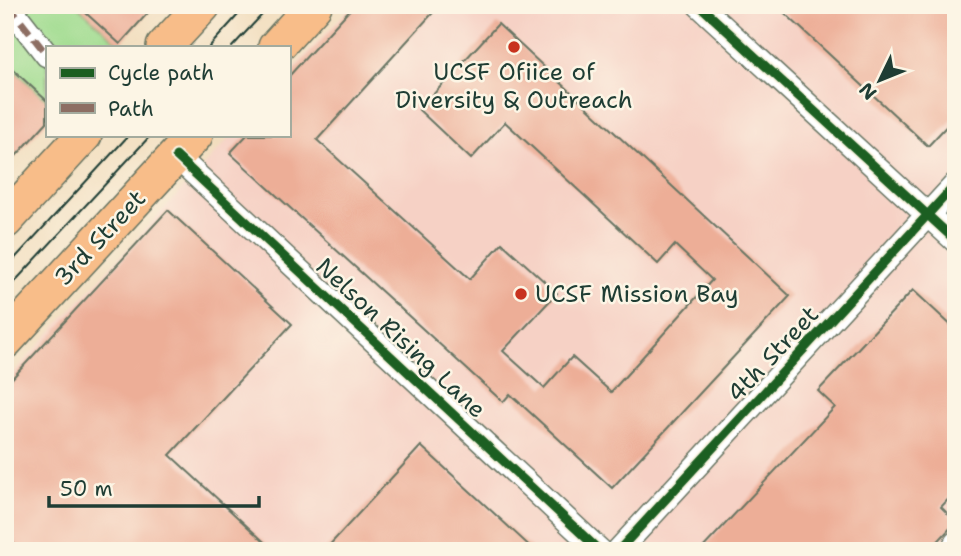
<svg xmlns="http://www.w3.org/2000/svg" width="961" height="556" font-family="'Shantell Sans',sans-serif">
  <rect width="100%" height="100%" fill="#fcf5e5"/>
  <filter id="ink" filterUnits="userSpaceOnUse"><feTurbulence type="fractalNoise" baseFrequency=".0143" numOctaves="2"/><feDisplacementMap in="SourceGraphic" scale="14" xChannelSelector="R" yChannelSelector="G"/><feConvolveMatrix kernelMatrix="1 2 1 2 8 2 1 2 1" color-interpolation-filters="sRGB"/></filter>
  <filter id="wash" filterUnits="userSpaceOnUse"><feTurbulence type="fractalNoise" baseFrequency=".00686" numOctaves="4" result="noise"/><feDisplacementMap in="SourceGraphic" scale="28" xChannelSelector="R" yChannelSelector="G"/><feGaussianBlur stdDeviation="1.57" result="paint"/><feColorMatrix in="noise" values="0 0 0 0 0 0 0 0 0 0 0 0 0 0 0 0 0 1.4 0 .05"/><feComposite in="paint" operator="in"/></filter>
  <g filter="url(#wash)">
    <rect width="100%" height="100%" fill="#f1dcbb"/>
    <path fill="#f6d1c5" d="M 352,5 L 956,5 L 956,551 L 20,551 L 5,537 L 5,382 L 232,135 L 289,135 L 289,73 Z"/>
    <path fill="#a0dc90" stroke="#608c62" stroke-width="2" d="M 5,5 L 77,5 L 120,44 L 116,47 L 47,47 L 47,101 L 5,62 Z"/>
    <g id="blocks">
      <path fill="#edae97" d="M 77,5 L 155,5 L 120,44 Z
        M 354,5 L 440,5 L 317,140 L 470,279 L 502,243 L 557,293 L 503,351 L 544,388 L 572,357 L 611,392 L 712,280 L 675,245 L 658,264 L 505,122 L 471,159 L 419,110 L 498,24 L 790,296 L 612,488 L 510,394 L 503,402 L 230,153 L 247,135 L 289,135 L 289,76 Z
        M 776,5 L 956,5 L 956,116 L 928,146 Z
        M 5,62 L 47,101 L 47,122 L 5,168 Z
        M 168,210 L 292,324 L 170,455 L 274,551 L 22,551 L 5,536 L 5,386 Z
        M 913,290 L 956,330 L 956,491 L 941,507 L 956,522 L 929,551 L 700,551 L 835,407 L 818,391 Z
        M 421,446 L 535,551 L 324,551 Z"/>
    </g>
  </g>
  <g filter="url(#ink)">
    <use href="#blocks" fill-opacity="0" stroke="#687563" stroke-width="2"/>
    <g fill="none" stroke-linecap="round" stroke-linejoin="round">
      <g stroke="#687563" stroke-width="26">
        <path id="street" d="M 8,5 L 47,55
          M 699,5 L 956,241
          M 176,156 L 600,551
          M 618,551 L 956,184
          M 952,551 L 956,543"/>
      </g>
      <g stroke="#687563" stroke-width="38">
        <path id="primary" d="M 164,47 L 203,5
          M 276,47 L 314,5
          M 5,221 L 84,135
          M 5,341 L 195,135"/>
      </g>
      <use href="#street" stroke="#fff" stroke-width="23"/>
      <use href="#primary" stroke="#f8bd89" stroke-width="35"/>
      <path stroke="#1f3d34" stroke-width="2" d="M 209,47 L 247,5
        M 232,47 L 271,5
        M 5,269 L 129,135
        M 5,292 L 151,135"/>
      <path stroke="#8d6e63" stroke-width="7" stroke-dasharray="14 7" stroke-linecap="butt" d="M 8,5 L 47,55
        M 952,551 L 956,543"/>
      <g stroke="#fcf5e5" stroke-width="13">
        <path id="cycleway" d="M 699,5 L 956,241
          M 176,156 L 600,551
          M 618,551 L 956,184"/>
      </g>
      <use href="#cycleway" stroke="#1b5e20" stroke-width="9"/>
    </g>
  </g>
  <g fill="#c8321e" stroke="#fcf5e5" stroke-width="2.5">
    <circle cx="514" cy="47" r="7"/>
    <circle cx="521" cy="294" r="7"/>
  </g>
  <g text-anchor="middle" stroke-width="5" stroke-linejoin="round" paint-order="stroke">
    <g font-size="24" fill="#1f3d34" stroke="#fcf5e5">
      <text x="514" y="80">UCSF Ofiice of<tspan x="514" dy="28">Diversity &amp; Outreach</tspan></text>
      <text x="535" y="302" text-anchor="start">UCSF Mission Bay</text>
    </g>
    <g font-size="24" fill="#1f3d34" stroke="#fcf5e5">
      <text transform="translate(100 238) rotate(-47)" y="8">3rd Street</text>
      <text transform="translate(401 338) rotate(43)" y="8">Nelson Rising Lane</text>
      <text transform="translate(773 354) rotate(-47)" y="8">4th Street</text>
    </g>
  </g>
  <rect width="961" height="556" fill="none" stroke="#fcf5e5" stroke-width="28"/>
  <rect x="46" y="46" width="245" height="91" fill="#fcf5e5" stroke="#a4ab9e" stroke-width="2"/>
  <rect x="60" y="68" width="35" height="10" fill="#1b5e20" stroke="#a4ab9e" stroke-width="2"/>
  <text x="108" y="80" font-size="21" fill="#1f3d34">Cycle path</text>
  <rect x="60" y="103" width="35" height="10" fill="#8d6e63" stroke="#a4ab9e" stroke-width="2"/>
  <text x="108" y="116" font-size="21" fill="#1f3d34">Path</text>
  <g transform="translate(880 80) rotate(227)" stroke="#fcf5e5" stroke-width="5" paint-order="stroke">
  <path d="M0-5L12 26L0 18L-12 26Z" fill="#1f3d34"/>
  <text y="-10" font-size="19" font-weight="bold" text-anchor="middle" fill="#1f3d34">N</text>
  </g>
  <path d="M49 496v10h210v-10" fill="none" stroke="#1f3d34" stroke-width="3.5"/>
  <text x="60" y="496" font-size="21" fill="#1f3d34" stroke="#fcf5e5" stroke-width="5" paint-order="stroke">50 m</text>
</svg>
